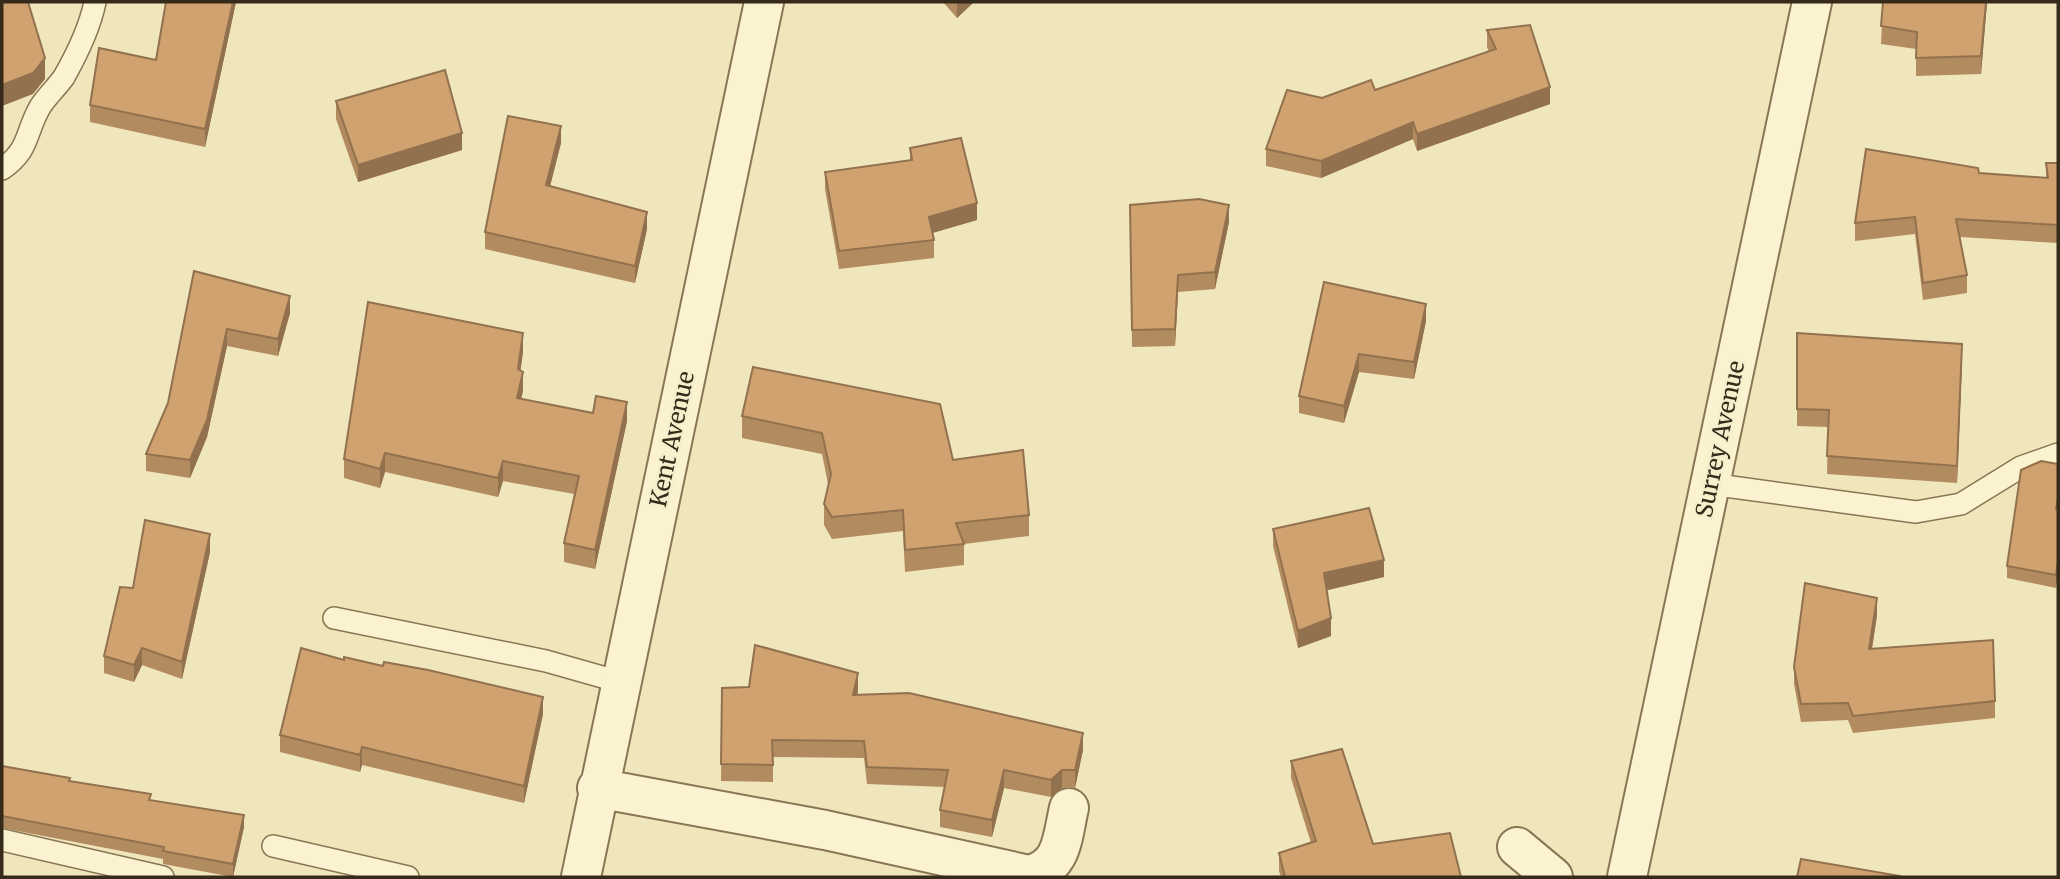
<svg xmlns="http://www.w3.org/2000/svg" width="2060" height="879" font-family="Merriweather,serif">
  <rect width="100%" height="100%" fill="#f0e6bc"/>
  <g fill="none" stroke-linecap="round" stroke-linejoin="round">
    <g stroke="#887655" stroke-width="24">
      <path id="lane" d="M 2,169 C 30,150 25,133 40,107 C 47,96 57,87 64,77 C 77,54 90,27 95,2
        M 1710,484 L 1916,512 L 1961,504 L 2021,467 L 2058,454
        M 334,618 L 546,661 L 620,682
        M 2,840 L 163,877
        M 273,846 L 408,877"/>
    </g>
    <g stroke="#887655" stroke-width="42">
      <path id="street" d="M 597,788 L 825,830 L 1029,875 C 1063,867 1062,838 1069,808
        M 1517,847 L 1553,877
        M 581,877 L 764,2
        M 1627,877 L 1812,2"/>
    </g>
    <use href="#lane" stroke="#fbf2cf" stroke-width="21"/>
    <use href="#street" stroke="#fbf2cf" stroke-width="38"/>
  </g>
  <path fill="#b38b60" d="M 166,2 L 236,2 L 205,147 L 90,122 L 90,105 L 156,60 Z
    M 943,2 L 974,2 L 957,18 Z
    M 1883,2 L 1987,2 L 1981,74 L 1916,76 L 1916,49 L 1881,44 Z
    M 1487,30 L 1550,104 L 1417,151 L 1413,139 L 1321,178 L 1266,166 L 1266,149 L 1322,98 L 1375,90 L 1489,52 L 1487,47 Z
    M 336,101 L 462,150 L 358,182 L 336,119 Z
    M 561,143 L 550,186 L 647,229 L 635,283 L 485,249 L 485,232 Z
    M 910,148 L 977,220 L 932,233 L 934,240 L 934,258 L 839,269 L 825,189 L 825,172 L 910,160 Z
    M 2046,163 L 2058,163 L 2058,243 L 1960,237 L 1967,275 L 1967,293 L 1923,300 L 1915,234 L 1855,241 L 1855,223 L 1979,173 L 2046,178 Z
    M 1130,205 L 1229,222 L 1215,289 L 1178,292 L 1175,346 L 1132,347 Z
    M 194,271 L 290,313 L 278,356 L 227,346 L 207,437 L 190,478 L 146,471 L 146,454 L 168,403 Z
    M 1324,282 L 1426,321 L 1414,379 L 1359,372 L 1344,423 L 1299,413 L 1299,396 Z
    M 1797,333 L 1962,361 L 1957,483 L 1827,474 L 1828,427 L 1797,426 Z
    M 523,352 L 520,371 L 523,391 L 521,399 L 627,421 L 595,569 L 564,562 L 564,543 L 574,494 L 503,481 L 498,497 L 385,472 L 380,488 L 344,478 L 344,459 Z
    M 742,416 L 953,460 L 1029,515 L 1029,536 L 964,544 L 964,565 L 905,572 L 903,531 L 832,539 L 824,525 L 824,504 L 828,484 L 822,454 L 742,438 Z
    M 2058,464 L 2056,588 L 2007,578 L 2007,566 Z
    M 1273,529 L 1384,577 L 1326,590 L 1331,636 L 1298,648 L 1273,546 Z
    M 210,552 L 182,679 L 142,665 L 134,682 L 104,673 L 104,656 L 133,588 Z
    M 1877,615 L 1872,649 L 1995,701 L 1995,718 L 1853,733 L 1848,720 L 1801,722 L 1794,684 L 1794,667 Z
    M 722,688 L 858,691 L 857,695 L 1083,750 L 1075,788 L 1062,788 L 1051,797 L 1004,788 L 992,837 L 940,827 L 940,810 L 945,787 L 867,784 L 864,758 L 773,757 L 773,782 L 721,781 Z
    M 543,714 L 524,803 L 362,765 L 360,772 L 280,752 L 280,735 Z
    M 1291,761 L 1373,844 L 1461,877 L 1281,877 L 1279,871 L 1279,853 L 1311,843 L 1291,778 Z
    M 2,766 L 151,801 L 244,827 L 233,877 L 163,864 L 163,859 L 2,828 Z"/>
  <path fill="#92714e" d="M 233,2 L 236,2 L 205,147 L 205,129 Z
    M 957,2 L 974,2 L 957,18 Z
    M 1986,2 L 1987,2 L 1981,74 L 1981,56 Z
    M 45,58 L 45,79 L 33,94 L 2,106 L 2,85 Z
    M 1550,87 L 1550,104 L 1417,151 L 1417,134 Z
    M 1413,122 L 1413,139 L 1321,178 L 1321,161 Z
    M 561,126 L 561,143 L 546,202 L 546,185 Z
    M 462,133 L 462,150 L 358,182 L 358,165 Z
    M 977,203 L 977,220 L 929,234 L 929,217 Z
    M 1229,205 L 1229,222 L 1215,289 L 1215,272 Z
    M 647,212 L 647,229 L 635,283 L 635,266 Z
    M 1178,275 L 1178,292 L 1175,346 L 1175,329 Z
    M 290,296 L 290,313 L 278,356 L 278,339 Z
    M 1426,304 L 1426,321 L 1414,379 L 1414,362 Z
    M 227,329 L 227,346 L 207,437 L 190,478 L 190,460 Z
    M 523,333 L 523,352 L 518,389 L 518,369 Z
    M 1962,344 L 1962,361 L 1957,483 L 1957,466 Z
    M 1359,354 L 1359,372 L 1344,423 L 1344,406 Z
    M 523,372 L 523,391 L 517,417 L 517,398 Z
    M 627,402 L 627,421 L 595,569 L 595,550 Z
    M 385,453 L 385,472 L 380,488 L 380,469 Z
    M 503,461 L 503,481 L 498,497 L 498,478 Z
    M 210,534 L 210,552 L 182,679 L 182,662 Z
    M 1384,560 L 1384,577 L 1324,591 L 1324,573 Z
    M 2058,562 L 2058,574 L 2056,588 L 2056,575 Z
    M 1877,598 L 1877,615 L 1869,667 L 1869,649 Z
    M 1331,618 L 1331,636 L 1298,648 L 1298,631 Z
    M 142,648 L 142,665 L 134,682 L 134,665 Z
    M 858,673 L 858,691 L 853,713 L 853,695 Z
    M 543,697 L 543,714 L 524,803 L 524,786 Z
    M 1083,733 L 1083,750 L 1075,788 L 1075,770 Z
    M 362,747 L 362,765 L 360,772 L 360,755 Z
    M 1004,770 L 1004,788 L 992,837 L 992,820 Z
    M 1062,770 L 1062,788 L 1051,797 L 1051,780 Z
    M 244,815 L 244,827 L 233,877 L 233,864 Z"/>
  <path fill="#d0a270" stroke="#92714e" stroke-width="2" d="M 2,2 L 28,2 L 45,58 L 33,73 L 2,85 Z
    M 166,2 L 233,2 L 205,129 L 90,105 L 99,48 L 156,60 Z
    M 1883,2 L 1986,2 L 1981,56 L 1916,58 L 1917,32 L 1881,26 Z
    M 1530,25 L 1550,87 L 1417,134 L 1413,122 L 1321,161 L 1266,149 L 1287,90 L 1322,98 L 1371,80 L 1375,90 L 1496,49 L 1487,30 Z
    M 445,70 L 462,133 L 358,165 L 336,101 Z
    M 508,116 L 561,126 L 546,185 L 647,212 L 635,266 L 485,232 Z
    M 961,138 L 977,203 L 929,217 L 934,240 L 839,251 L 825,172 L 912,160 L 910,148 Z
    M 1866,149 L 1978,168 L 1979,173 L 2048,178 L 2046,163 L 2058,163 L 2058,225 L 1956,219 L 1967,275 L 1923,283 L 1915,217 L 1855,223 Z
    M 1199,199 L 1229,205 L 1215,272 L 1178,275 L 1175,329 L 1132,330 L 1130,205 Z
    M 194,271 L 290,296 L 278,339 L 227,329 L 207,420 L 190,460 L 146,454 L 168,403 Z
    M 1324,282 L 1426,304 L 1414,362 L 1359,354 L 1344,406 L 1299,396 Z
    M 368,302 L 523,333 L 518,369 L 523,372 L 517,398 L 593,413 L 596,396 L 627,402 L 595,550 L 564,543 L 579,476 L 503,461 L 498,478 L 385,453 L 380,469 L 344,459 Z
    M 1797,333 L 1962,344 L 1957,466 L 1827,456 L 1829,410 L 1797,409 Z
    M 753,367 L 940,404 L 953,460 L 1023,450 L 1029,515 L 956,523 L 964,544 L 905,550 L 903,510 L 832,517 L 824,504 L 831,474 L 822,433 L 742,416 Z
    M 2041,461 L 2058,464 L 2058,499 L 2056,509 L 2058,510 L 2058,562 L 2056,575 L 2007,566 L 2021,470 Z
    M 1369,508 L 1384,560 L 1324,573 L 1331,618 L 1298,631 L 1273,529 Z
    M 145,520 L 210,534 L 182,662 L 142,648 L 134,665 L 104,656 L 120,587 L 133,588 Z
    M 1805,583 L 1877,598 L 1869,649 L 1993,640 L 1995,701 L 1853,716 L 1848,703 L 1801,704 L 1794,667 Z
    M 755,645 L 858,673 L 853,695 L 909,693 L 1083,733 L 1075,770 L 1062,770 L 1051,780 L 1004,770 L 992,820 L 940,810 L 948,770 L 867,767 L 864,741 L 772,740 L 773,765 L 721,764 L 722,688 L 749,687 Z
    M 301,648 L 344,660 L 344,657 L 383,666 L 384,662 L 428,670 L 543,697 L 524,786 L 362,747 L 360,755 L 280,735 Z
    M 1342,749 L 1373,844 L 1450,833 L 1461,877 L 1285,877 L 1279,853 L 1316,841 L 1291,761 Z
    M 2,766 L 70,778 L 69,781 L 151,794 L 149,800 L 244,815 L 233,864 L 163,851 L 164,847 L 2,816 Z
    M 1801,859 L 1900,876 L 1900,877 L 1797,877 Z"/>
  <g text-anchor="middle" stroke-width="5" stroke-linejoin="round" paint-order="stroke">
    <g font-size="23" fill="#362b1a" stroke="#f7efcc">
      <text transform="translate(672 439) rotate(-78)" y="8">Kent Avenue</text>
      <text transform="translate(1720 439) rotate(-78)" y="8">Surrey Avenue</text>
    </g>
  </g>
  <rect width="2060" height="879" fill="none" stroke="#362b1a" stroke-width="7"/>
</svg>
